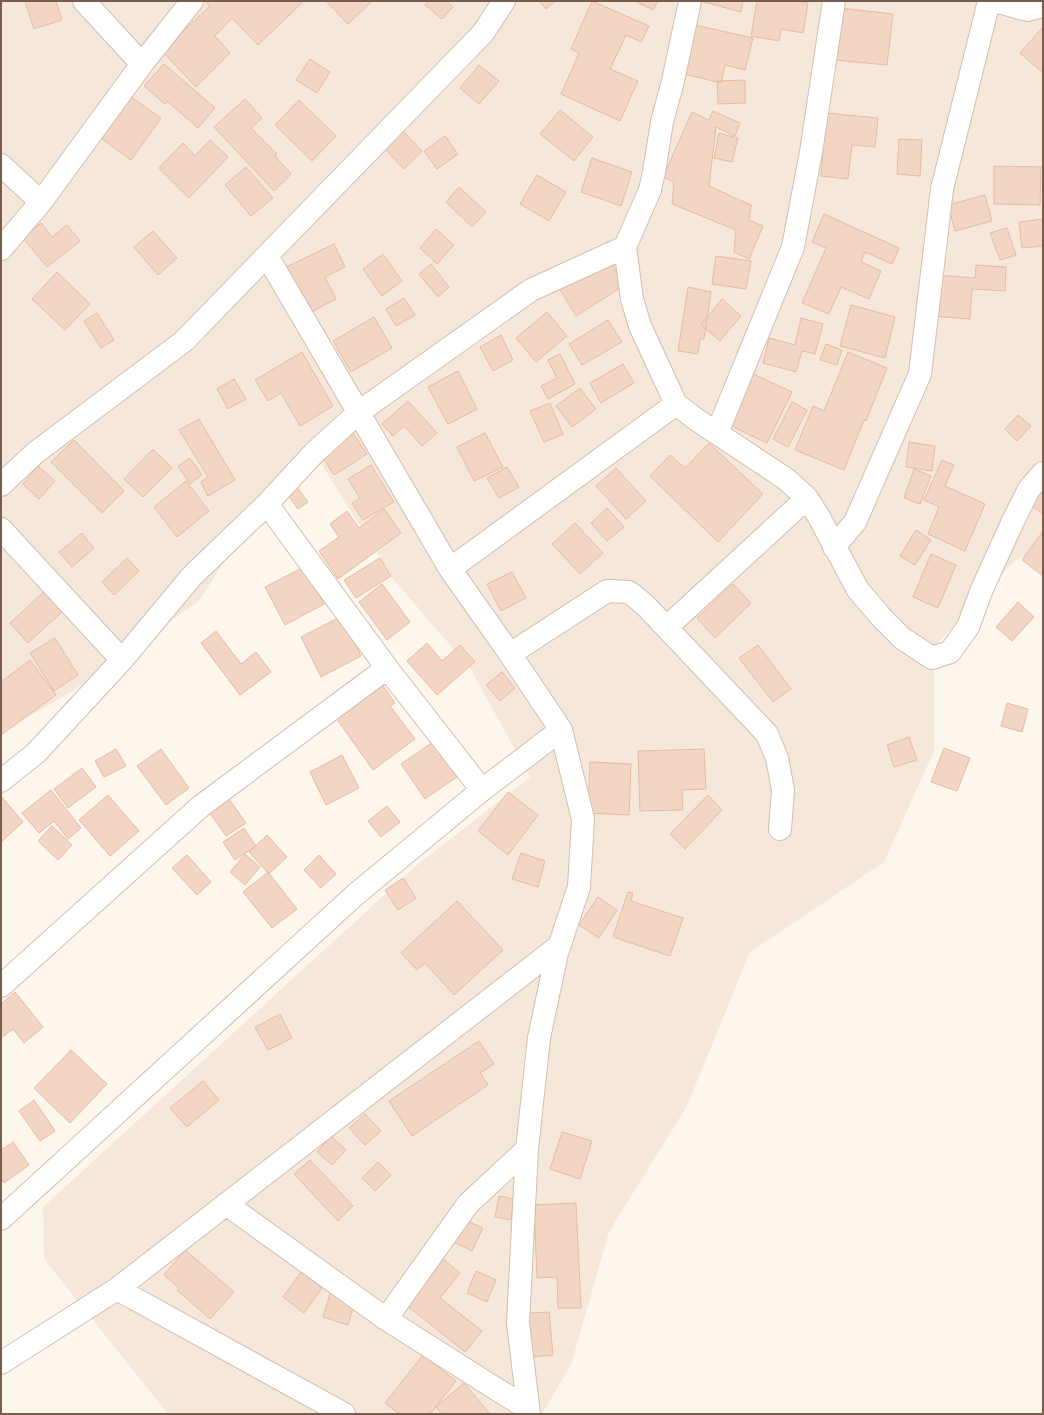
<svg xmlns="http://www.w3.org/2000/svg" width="1044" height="1415" font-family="'Exo 2',sans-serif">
  <rect width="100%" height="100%" fill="#fdf6ec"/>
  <path fill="#f5e8da" d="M 1,1 L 1043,1 L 1043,546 L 1013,562 L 934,647 L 934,751 L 884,862 L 750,952 L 687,1106 L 609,1232 L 571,1365 L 542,1414 L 168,1414 L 44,1259 L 43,1207 L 417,865 L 530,777 L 470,668 L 393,579 L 319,460 L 286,465 L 199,601 L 74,690 L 1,733 Z"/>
  <path fill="#f3d5c3" stroke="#e6bba3" d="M 25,1 L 56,1 L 62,20 L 34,29 Z
    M 205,1 L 304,1 L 258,45 L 232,18 L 215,36 L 230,53 L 196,87 L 162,51 L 210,6 Z
    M 326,1 L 372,1 L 348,24 Z
    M 428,1 L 446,1 L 453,7 L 442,19 L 425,5 Z
    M 539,1 L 555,1 L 546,9 Z
    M 592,1 L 649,26 L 641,42 L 626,35 L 610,69 L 638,81 L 620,121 L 561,94 L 579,53 L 571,49 Z
    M 635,1 L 658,1 L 653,10 Z
    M 700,1 L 743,1 L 741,12 Z
    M 757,1 L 798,1 L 808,3 L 803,33 L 781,29 L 779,41 L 751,36 Z
    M 839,8 L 893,14 L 887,65 L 834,60 Z
    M 695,25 L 753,38 L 745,70 L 725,65 L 721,83 L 684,74 Z
    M 1043,27 L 1043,73 L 1020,53 Z
    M 310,59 L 330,72 L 317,93 L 296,80 Z
    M 164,64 L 215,108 L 198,128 L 167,101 L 165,104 L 144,86 Z
    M 479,65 L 499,81 L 479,104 L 460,88 Z
    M 745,80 L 745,103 L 718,104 L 717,81 Z
    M 131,97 L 161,118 L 131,160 L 101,138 Z
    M 245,99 L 262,118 L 251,128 L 277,154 L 275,156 L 291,174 L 274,191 L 214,127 Z
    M 299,100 L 336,136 L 312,161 L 275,125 Z
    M 560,110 L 593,137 L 574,161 L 540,134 Z
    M 713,111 L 740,123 L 735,136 L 716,127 L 709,186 L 751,205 L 749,220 L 763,226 L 749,259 L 734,252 L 736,230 L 672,204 L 674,182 L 663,177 L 692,112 L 709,120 Z
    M 826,113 L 878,118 L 875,147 L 852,145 L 848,179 L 821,176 Z
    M 400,128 L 422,151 L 404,169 L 381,145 Z
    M 719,133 L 738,138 L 732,162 L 714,158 Z
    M 445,136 L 458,154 L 437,169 L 424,151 Z
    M 899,139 L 922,140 L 920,176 L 897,174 Z
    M 210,140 L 228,157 L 189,198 L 159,168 L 183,143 L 195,156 Z
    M 592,158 L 632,172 L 621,206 L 581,192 Z
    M 994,166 L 1041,167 L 1040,205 L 994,204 Z
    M 246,167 L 273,198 L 251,216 L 225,185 Z
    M 537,175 L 566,192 L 549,221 L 520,204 Z
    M 459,187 L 486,212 L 472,227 L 446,202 Z
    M 985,195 L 992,221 L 955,231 L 948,205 Z
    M 824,214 L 899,248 L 892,264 L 865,252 L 861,262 L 881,271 L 869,299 L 841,287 L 829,314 L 802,303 L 826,248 L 812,242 Z
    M 1043,219 L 1043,246 L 1022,248 L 1019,222 Z
    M 41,223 L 52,237 L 67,225 L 80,241 L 47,267 L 23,238 Z
    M 1007,228 L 1016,255 L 1000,260 L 990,233 Z
    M 436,229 L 454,245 L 437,264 L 420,248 Z
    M 153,231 L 177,258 L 158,275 L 134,247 Z
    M 334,244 L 345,267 L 325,277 L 336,299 L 309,313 L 286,267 Z
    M 383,254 L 402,281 L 382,296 L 363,269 Z
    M 716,256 L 751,261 L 746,289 L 712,284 Z
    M 608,258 L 625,285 L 576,316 L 559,288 Z
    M 431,264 L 449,287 L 438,297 L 419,274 Z
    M 976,265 L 1006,267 L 1005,291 L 972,289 L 970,319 L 932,316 L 935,275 L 975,278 Z
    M 57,272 L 90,304 L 65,330 L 32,299 Z
    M 688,287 L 711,292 L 704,339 L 700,339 L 698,354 L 678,351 Z
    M 404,298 L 415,315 L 396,326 L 386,309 Z
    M 722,299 L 741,316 L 720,341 L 701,325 Z
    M 851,305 L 895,317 L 885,358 L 840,346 Z
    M 547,312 L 567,336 L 536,362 L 516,338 Z
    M 97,313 L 114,340 L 101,348 L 84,321 Z
    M 374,317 L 392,348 L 351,372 L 333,341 Z
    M 801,318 L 823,324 L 815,354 L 802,351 L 796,372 L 763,363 L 769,338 L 795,345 Z
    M 608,320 L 622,342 L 582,365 L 569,344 Z
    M 501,335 L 513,360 L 493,371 L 480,347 Z
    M 826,344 L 842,350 L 837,365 L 820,360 Z
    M 302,352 L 333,406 L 300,426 L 281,393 L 268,401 L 255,380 Z
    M 848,352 L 887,368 L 866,421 L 864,420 L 844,470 L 795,450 L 813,406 L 824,411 Z
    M 560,354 L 575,384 L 548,399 L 541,386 L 557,378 L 548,360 Z
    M 623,364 L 634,383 L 601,403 L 590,383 Z
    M 458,371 L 477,409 L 448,424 L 428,387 Z
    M 753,374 L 792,392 L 767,443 L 729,425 Z
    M 234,379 L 246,399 L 228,409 L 217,389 Z
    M 580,388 L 596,409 L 572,427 L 556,406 Z
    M 408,401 L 437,433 L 422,446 L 404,426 L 393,436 L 382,424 Z
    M 792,402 L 807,410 L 788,447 L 773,439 Z
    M 550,403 L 563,434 L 544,442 L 530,411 Z
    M 1018,415 L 1031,426 L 1017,441 L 1005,429 Z
    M 199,419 L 235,480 L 208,496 L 201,482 L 208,477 L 179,430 Z
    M 350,429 L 367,454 L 334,475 L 318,450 Z
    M 485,433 L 503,467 L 474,481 L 457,447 Z
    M 74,440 L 124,491 L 102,513 L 51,462 Z
    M 909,442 L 935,446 L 932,471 L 906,467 Z
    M 709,443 L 763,494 L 718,542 L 650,476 L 670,455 L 685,468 Z
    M 153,449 L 172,468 L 143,497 L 124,479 Z
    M 190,458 L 202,475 L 190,484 L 178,466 Z
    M 942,460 L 954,465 L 945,486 L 985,504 L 965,551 L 928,534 L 939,507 L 924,500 Z
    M 371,465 L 394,502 L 363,520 L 352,503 L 360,498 L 348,479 Z
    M 38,466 L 55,481 L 39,499 L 23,484 Z
    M 507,467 L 519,487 L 499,498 L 487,478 Z
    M 616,468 L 646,501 L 626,519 L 596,486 Z
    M 914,469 L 931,476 L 920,504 L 904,498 Z
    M 186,481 L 209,511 L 177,537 L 154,507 Z
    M 1043,486 L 1043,514 L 1030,504 Z
    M 297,487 L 308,502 L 298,509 L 287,494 Z
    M 607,508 L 624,527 L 607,541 L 591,523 Z
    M 384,509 L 401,533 L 338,579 L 319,551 L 339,537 L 330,524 L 347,511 L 359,528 Z
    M 575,523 L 603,553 L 580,574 L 552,544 Z
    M 916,530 L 931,540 L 915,565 L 900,556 Z
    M 1043,531 L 1043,576 L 1022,560 Z
    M 82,533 L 94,548 L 72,567 L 59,552 Z
    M 931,554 L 956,565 L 938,608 L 913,597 Z
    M 127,558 L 139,571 L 114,595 L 102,582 Z
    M 380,558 L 391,576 L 356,598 L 344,580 Z
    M 304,567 L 324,604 L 285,625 L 265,587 Z
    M 512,572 L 526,598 L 501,611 L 487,584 Z
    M 382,584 L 410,622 L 387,640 L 359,602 Z
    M 733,584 L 751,603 L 715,638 L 697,618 Z
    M 46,590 L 64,610 L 28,643 L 10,623 Z
    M 1018,602 L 1034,617 L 1012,641 L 996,627 Z
    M 342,616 L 361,656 L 321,677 L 301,637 Z
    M 216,631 L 241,664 L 256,652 L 271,672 L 240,695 L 201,643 Z
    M 55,638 L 78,675 L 54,691 L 30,653 Z
    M 427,643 L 442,661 L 460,645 L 475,662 L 437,695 L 407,661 Z
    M 758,645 L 791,689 L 773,702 L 739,658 Z
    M 30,660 L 56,695 L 1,735 L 1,682 Z
    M 502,672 L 515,688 L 500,701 L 486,685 Z
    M 382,684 L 395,703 L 390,706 L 415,739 L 373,770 L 336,718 Z
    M 1007,703 L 1028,709 L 1022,732 L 1001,726 Z
    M 909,737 L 917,760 L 894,767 L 887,745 Z
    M 433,742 L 457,777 L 425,799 L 401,764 Z
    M 944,748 L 970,758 L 957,791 L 931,782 Z
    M 116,749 L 126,766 L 104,777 L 95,761 Z
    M 161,749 L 189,788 L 166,805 L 137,766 Z
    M 704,749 L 706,789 L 682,790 L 683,810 L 640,811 L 638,751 Z
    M 342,755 L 359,788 L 326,805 L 310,772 Z
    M 590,762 L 631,764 L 629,815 L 588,813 Z
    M 82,768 L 96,787 L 68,808 L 54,789 Z
    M 51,790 L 81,828 L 68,839 L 54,821 L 39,833 L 22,813 Z
    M 508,792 L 538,815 L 508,855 L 478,831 Z
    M 108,795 L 139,831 L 110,856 L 79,820 Z
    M 226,795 L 246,823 L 226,836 L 207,809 Z
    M 708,795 L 722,810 L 685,849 L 670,834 Z
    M 1,796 L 23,822 L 1,842 Z
    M 387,806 L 400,822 L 381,837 L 368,821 Z
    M 52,826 L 72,845 L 58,860 L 38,841 Z
    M 244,828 L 256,846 L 235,860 L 223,842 Z
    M 267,835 L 287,857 L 269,874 L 249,852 Z
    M 521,853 L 545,861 L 538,887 L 512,879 Z
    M 245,854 L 260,867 L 245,885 L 230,872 Z
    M 187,855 L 211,882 L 197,895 L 172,868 Z
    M 319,855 L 336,874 L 321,888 L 304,870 Z
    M 268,872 L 297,909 L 272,928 L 243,892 Z
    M 403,878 L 416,898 L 398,910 L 385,890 Z
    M 628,892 L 633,893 L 631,901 L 683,918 L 670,956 L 613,937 Z
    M 598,897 L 617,910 L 599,938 L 579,925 Z
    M 457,901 L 503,950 L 454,995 L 425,963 L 417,970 L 401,953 Z
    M 15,992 L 43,1027 L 24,1043 L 13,1029 L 1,1038 L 1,1004 Z
    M 280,1014 L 292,1038 L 268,1050 L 255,1027 Z
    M 479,1041 L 494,1064 L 480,1073 L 488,1085 L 412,1136 L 389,1101 Z
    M 71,1050 L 107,1084 L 70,1123 L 34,1088 Z
    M 203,1081 L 219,1100 L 187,1127 L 170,1108 Z
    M 34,1100 L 55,1131 L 40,1141 L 19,1111 Z
    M 365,1114 L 381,1131 L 365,1145 L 349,1128 Z
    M 562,1132 L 592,1141 L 580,1179 L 550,1169 Z
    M 331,1136 L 346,1150 L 332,1165 L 317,1152 Z
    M 13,1142 L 29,1165 L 4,1183 L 1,1178 L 1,1150 Z
    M 310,1160 L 353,1206 L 338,1221 L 294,1174 Z
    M 378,1162 L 391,1175 L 375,1191 L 362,1178 Z
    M 499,1196 L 514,1199 L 511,1220 L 495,1217 Z
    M 576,1203 L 581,1308 L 558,1308 L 557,1277 L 537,1278 L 534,1205 Z
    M 465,1220 L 483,1228 L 472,1251 L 454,1242 Z
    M 185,1250 L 234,1292 L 210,1319 L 177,1290 L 179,1288 L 164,1275 Z
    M 442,1258 L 460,1273 L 440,1298 L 482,1331 L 465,1352 L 405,1304 Z
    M 476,1271 L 496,1280 L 487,1302 L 467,1293 Z
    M 301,1272 L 322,1288 L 304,1313 L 283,1297 Z
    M 330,1294 L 355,1301 L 348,1325 L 323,1317 Z
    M 549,1312 L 553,1355 L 531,1357 L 527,1313 Z
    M 423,1355 L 456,1381 L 430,1414 L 399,1414 L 385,1403 Z
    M 464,1383 L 490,1414 L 442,1414 L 436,1407 Z"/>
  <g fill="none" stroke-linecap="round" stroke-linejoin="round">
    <g stroke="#d1beb0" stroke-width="24">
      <path id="minor" d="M 84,1 L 142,64
        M 995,1 L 1027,10 L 1043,6
        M 1,165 L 41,202
        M 625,247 L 632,299 L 640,326 L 676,404 L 697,420 L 786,479 L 807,498 L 819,517 L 858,590 L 882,618 L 902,638 L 932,658 L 950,652 L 968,627 L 982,589 L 1013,521 L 1029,489 L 1043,473
        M 1,249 L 41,202 L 142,64 L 192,1
        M 267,256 L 450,569 L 510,654 L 561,730 L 583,819 L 579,887 L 557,953 L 539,1038 L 527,1149 L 518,1323 L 529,1414
        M 717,433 L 793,247 L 811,152 L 834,1
        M 1,485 L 35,453 L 184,341 L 483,33 L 504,1
        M 267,504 L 387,668 L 482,790
        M 1,529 L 122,660
        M 834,547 L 855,522 L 920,374 L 942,189 L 989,1
        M 450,569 L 676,404
        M 667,627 L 807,498
        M 510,654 L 607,591 L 629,592 L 645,605 L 767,734 L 777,758 L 783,790 L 780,829
        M 1,781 L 36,753 L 122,660 L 192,576 L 267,504 L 314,453 L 359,412 L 531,290 L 625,247 L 650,190 L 654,172 L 662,122 L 673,81 L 690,1
        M 1,986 L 201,806 L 387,668
        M 226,1204 L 386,1319 L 485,1382 L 527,1408
        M 1,1219 L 355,895 L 482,790 L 561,730
        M 117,1289 L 344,1414
        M 386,1319 L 468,1204 L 527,1149
        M 1,1363 L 117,1289 L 559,946"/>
    </g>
    <use href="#minor" stroke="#fff" stroke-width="22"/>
  </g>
  <rect width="1044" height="1415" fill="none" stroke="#7a5c4d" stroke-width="4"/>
</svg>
